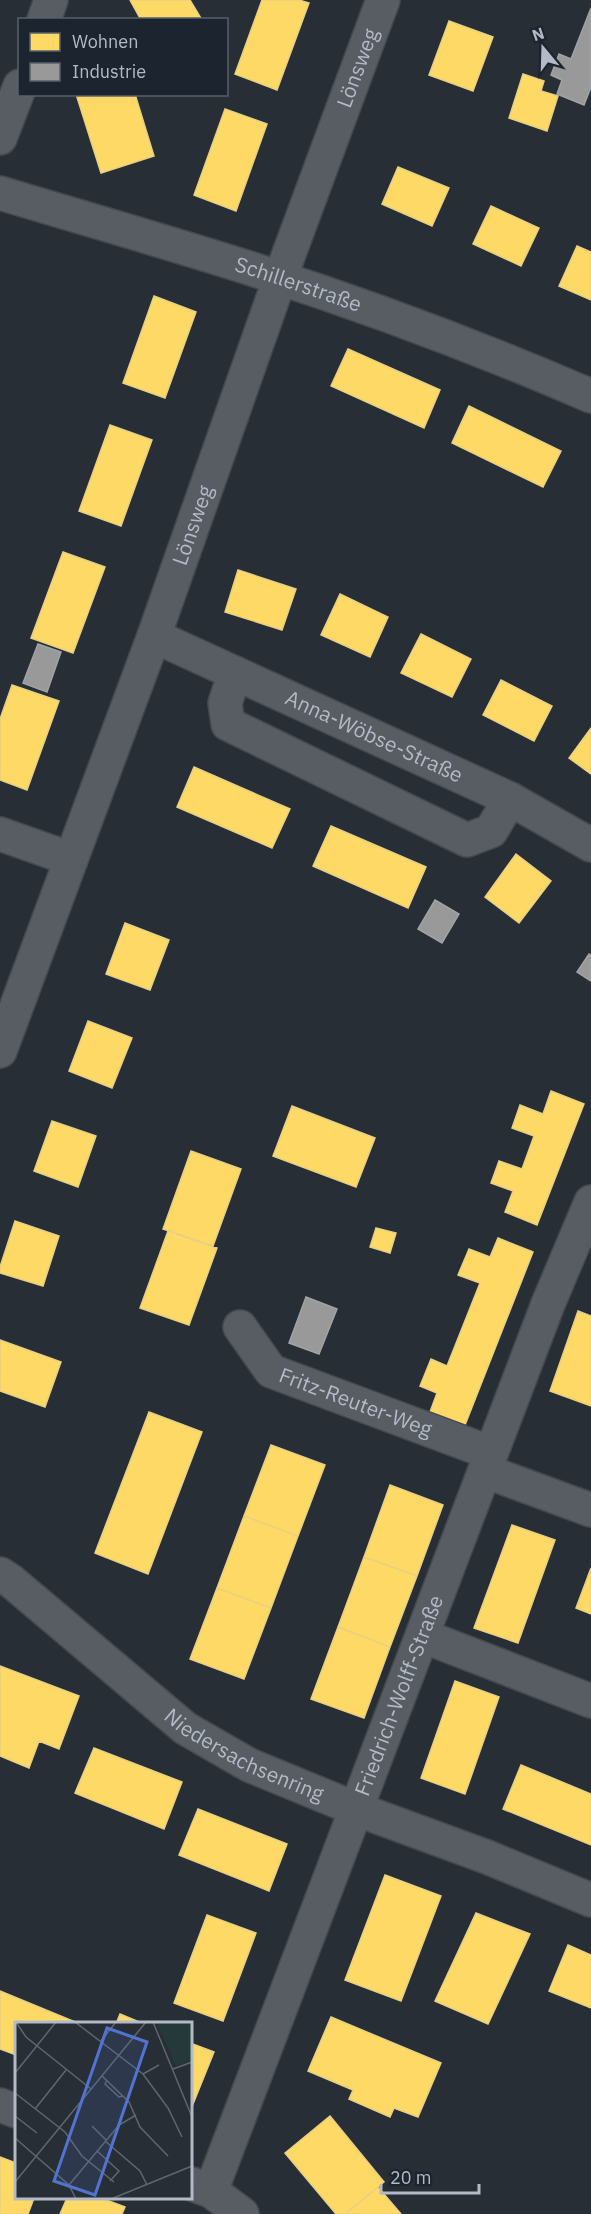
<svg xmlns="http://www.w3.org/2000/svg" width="591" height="2214" font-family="'IBM Plex Sans',sans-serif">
  <rect width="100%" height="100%" fill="#282e35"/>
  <path fill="#ffd966" stroke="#e8d083" stroke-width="1.5" d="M 130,0 L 190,0 L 202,20 L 141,20 Z
    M 262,0 L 299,0 L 309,3 L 277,90 L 235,74 Z
    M 449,21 L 493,37 L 473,91 L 429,75 Z
    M 523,74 L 544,81 L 541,91 L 558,96 L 547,131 L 509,118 Z
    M 76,94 L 135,94 L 154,156 L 101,173 Z
    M 225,109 L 267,124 L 236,211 L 194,195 Z
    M 398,167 L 449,188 L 432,226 L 382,204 Z
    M 491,206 L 539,228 L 521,266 L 473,244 Z
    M 577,246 L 591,252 L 591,300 L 559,286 Z
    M 154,296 L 196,312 L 165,398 L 123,383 Z
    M 348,349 L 440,390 L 424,428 L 331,386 Z
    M 469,406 L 561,451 L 543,487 L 452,443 Z
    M 110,425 L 152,440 L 121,526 L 79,511 Z
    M 63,552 L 105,567 L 73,653 L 31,638 Z
    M 238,570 L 296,589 L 282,630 L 225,612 Z
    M 340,594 L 388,617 L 370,657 L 321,635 Z
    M 421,634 L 471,659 L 452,697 L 401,673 Z
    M 501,680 L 552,706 L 534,741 L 483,715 Z
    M 12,685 L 59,701 L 27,790 L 0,780 L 0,719 Z
    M 591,728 L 591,774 L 569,758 Z
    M 194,767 L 290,809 L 272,848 L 177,807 Z
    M 331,826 L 426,867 L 408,908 L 313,866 Z
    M 516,854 L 551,881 L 519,923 L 485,897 Z
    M 125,923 L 169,940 L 150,990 L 106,974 Z
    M 88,1021 L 132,1038 L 112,1088 L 69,1071 Z
    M 551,1091 L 584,1104 L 537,1225 L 505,1212 L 513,1191 L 491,1183 L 499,1161 L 522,1169 L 534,1136 L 512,1128 L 520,1105 L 543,1114 Z
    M 292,1106 L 375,1138 L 356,1187 L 273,1156 Z
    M 52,1121 L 96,1136 L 78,1187 L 34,1171 Z
    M 191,1151 L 241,1169 L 213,1246 L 163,1229 Z
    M 15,1221 L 59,1236 L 43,1286 L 0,1273 L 0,1267 Z
    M 376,1228 L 396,1233 L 390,1253 L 370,1247 Z
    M 168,1231 L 217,1248 L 189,1325 L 140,1308 Z
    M 498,1238 L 533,1252 L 465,1425 L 430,1412 L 437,1393 L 420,1386 L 431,1359 L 447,1366 L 480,1283 L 458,1275 L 469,1249 L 490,1257 Z
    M 578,1311 L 591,1316 L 591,1406 L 550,1391 Z
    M 0,1340 L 61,1362 L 45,1407 L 0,1391 Z
    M 149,1412 L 202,1432 L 148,1574 L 95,1553 Z
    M 271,1445 L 325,1465 L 298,1536 L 244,1516 Z
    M 390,1485 L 443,1505 L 417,1576 L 364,1557 Z
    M 244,1516 L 298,1536 L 271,1608 L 217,1588 Z
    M 512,1525 L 555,1540 L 518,1643 L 474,1628 Z
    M 364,1557 L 417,1576 L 390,1647 L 338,1627 Z
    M 591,1568 L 591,1614 L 576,1608 Z
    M 217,1588 L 271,1608 L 244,1679 L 190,1659 Z
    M 338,1627 L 390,1647 L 364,1718 L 311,1699 Z
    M 0,1666 L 79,1696 L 59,1749 L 39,1741 L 29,1768 L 0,1756 Z
    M 455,1681 L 499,1697 L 465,1794 L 421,1778 Z
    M 94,1748 L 182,1782 L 164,1829 L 75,1793 Z
    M 521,1765 L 591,1794 L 591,1845 L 503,1809 Z
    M 198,1809 L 287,1844 L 269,1891 L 179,1855 Z
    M 385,1875 L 441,1896 L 401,2001 L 345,1980 Z
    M 476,1913 L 530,1934 L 488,2024 L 435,2001 Z
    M 207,1915 L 256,1933 L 223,2021 L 174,2003 Z
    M 568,1945 L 591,1955 L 591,2008 L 549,1991 Z
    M 0,1991 L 80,2024 L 16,2024 L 16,2055 L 0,2049 Z
    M 120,2014 L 144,2024 L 116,2024 Z
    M 331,2017 L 441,2063 L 418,2117 L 394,2108 L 390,2117 L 349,2099 L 353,2090 L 308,2071 Z
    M 190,2043 L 214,2052 L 191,2109 L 190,2109 Z
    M 330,2116 L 384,2182 L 345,2214 L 336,2214 L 285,2153 Z
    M 0,2157 L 16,2163 L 16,2198 L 34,2198 L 28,2214 L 0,2214 Z
    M 378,2187 L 401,2214 L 345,2214 Z
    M 67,2198 L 101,2198 L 125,2207 L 122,2214 L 60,2214 Z"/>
  <path fill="#999" stroke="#a0a3a6" stroke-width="1.5" d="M 591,8 L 591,87 L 584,105 L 557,94 L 562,80 L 551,75 L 559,54 L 571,59 Z
    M 38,644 L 61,652 L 47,692 L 23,683 Z
    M 435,900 L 459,914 L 442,943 L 418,929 Z
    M 589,954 L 591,955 L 591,981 L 577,972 Z
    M 306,1297 L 337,1309 L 319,1354 L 289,1343 Z"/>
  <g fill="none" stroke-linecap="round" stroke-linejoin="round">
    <g stroke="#44494e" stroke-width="36">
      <g id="minor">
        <path d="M 44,20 L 51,0"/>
        <path d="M 0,138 L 20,86"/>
        <path id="s1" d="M 0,193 C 83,218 167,242 249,268 C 365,305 480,348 591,396"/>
        <path id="s2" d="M 154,636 L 510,799 L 591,845"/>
        <path d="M 235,673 L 225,703 L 228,724 L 467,840 L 491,831 L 510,799"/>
        <path d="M 0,834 L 71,859"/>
        <path id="s3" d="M 0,1051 L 154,636 L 280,278 L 383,0"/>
        <path id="s4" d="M 240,1327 L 271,1371 L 491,1453"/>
        <path d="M 485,1471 L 591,1510"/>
        <path id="s5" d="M 0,1574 L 11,1581 L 185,1728 L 249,1765 L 356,1809 L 487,1857 L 591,1900"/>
        <path d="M 423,1636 L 591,1701"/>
        <path d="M 0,2105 L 16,2111"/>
        <path d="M 192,2184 L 211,2191 L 242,2214"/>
        <path id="s6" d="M 211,2191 L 548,1304 L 591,1202"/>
      </g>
    </g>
    <use href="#minor" stroke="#585c63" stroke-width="33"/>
  </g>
  <g text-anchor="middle" stroke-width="6" stroke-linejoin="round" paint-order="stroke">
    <g font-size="21" fill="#b1bac6" stroke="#1b242f">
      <text dy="7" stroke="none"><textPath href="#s3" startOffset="1046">Lönsweg</textPath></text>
      <text dy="7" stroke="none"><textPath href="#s1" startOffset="312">Schillerstraße</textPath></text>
      <text dy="7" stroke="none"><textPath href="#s3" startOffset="560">Lönsweg</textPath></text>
      <text dy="7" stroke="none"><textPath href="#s2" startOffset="242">Anna-Wöbse-Straße</textPath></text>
      <text dy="7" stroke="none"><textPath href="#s4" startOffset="144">Fritz-Reuter-Weg</textPath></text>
      <text dy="7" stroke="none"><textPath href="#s6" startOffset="530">Friedrich-Wolff-Straße</textPath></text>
      <text dy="7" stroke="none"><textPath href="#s5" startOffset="306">Niedersachsenring</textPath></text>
    </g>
  </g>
  <g transform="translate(15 2022)">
    <rect width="177" height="177" fill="#282e35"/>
    <path d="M 141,0 L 177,0 L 177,38 L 161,44 Z" fill="#25383a"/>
    <path fill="none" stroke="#5f666f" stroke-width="1.5" d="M 1,0 L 11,15 L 76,67M 60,0 L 128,52 L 153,86 L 167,115M 138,0 L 177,95M 86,19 L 101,0M 158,47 L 177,40M 0,51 L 41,0M 128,52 L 144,43M 87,54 L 114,80 L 125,105 L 153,134M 92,58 L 90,62 L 104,75 L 108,74M 0,71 L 50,110 L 67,134 L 99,160M 20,87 L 51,48M 0,94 L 22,111M 77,104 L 91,118M 0,116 L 54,163 L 61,177M 90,119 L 125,149 L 132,163M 82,129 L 104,149 L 95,159M 0,160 L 131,0M 54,163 L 104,103 L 121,93M 96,177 L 177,144"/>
    <path fill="#5174d2" fill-opacity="0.15" stroke="#5174d2" stroke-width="3" d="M 92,6 L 132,20 L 80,173 L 39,159 Z"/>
    <rect width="177" height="177" fill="none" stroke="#b1bac6" stroke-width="3"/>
  </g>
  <rect x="18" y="18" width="210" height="78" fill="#1b242f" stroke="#57606b" stroke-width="1.5"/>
  <rect x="30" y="33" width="30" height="18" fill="#ffd966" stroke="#57606b" stroke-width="1.5"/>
  <text x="72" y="48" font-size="18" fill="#b1bac6">Wohnen</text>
  <rect x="30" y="63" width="30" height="18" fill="#999999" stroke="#57606b" stroke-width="1.5"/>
  <text x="72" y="78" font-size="18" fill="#b1bac6">Industrie</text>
  <g transform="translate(543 48) rotate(341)" stroke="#1b242f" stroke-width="4.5" paint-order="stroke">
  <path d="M0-4.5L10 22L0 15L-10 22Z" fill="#b1bac6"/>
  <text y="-9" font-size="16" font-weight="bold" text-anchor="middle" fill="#b1bac6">N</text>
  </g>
  <path d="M381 2184v9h98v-9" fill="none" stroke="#b1bac6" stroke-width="3"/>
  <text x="390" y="2184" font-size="18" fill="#b1bac6" stroke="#1b242f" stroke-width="4.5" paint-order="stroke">20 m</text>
</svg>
